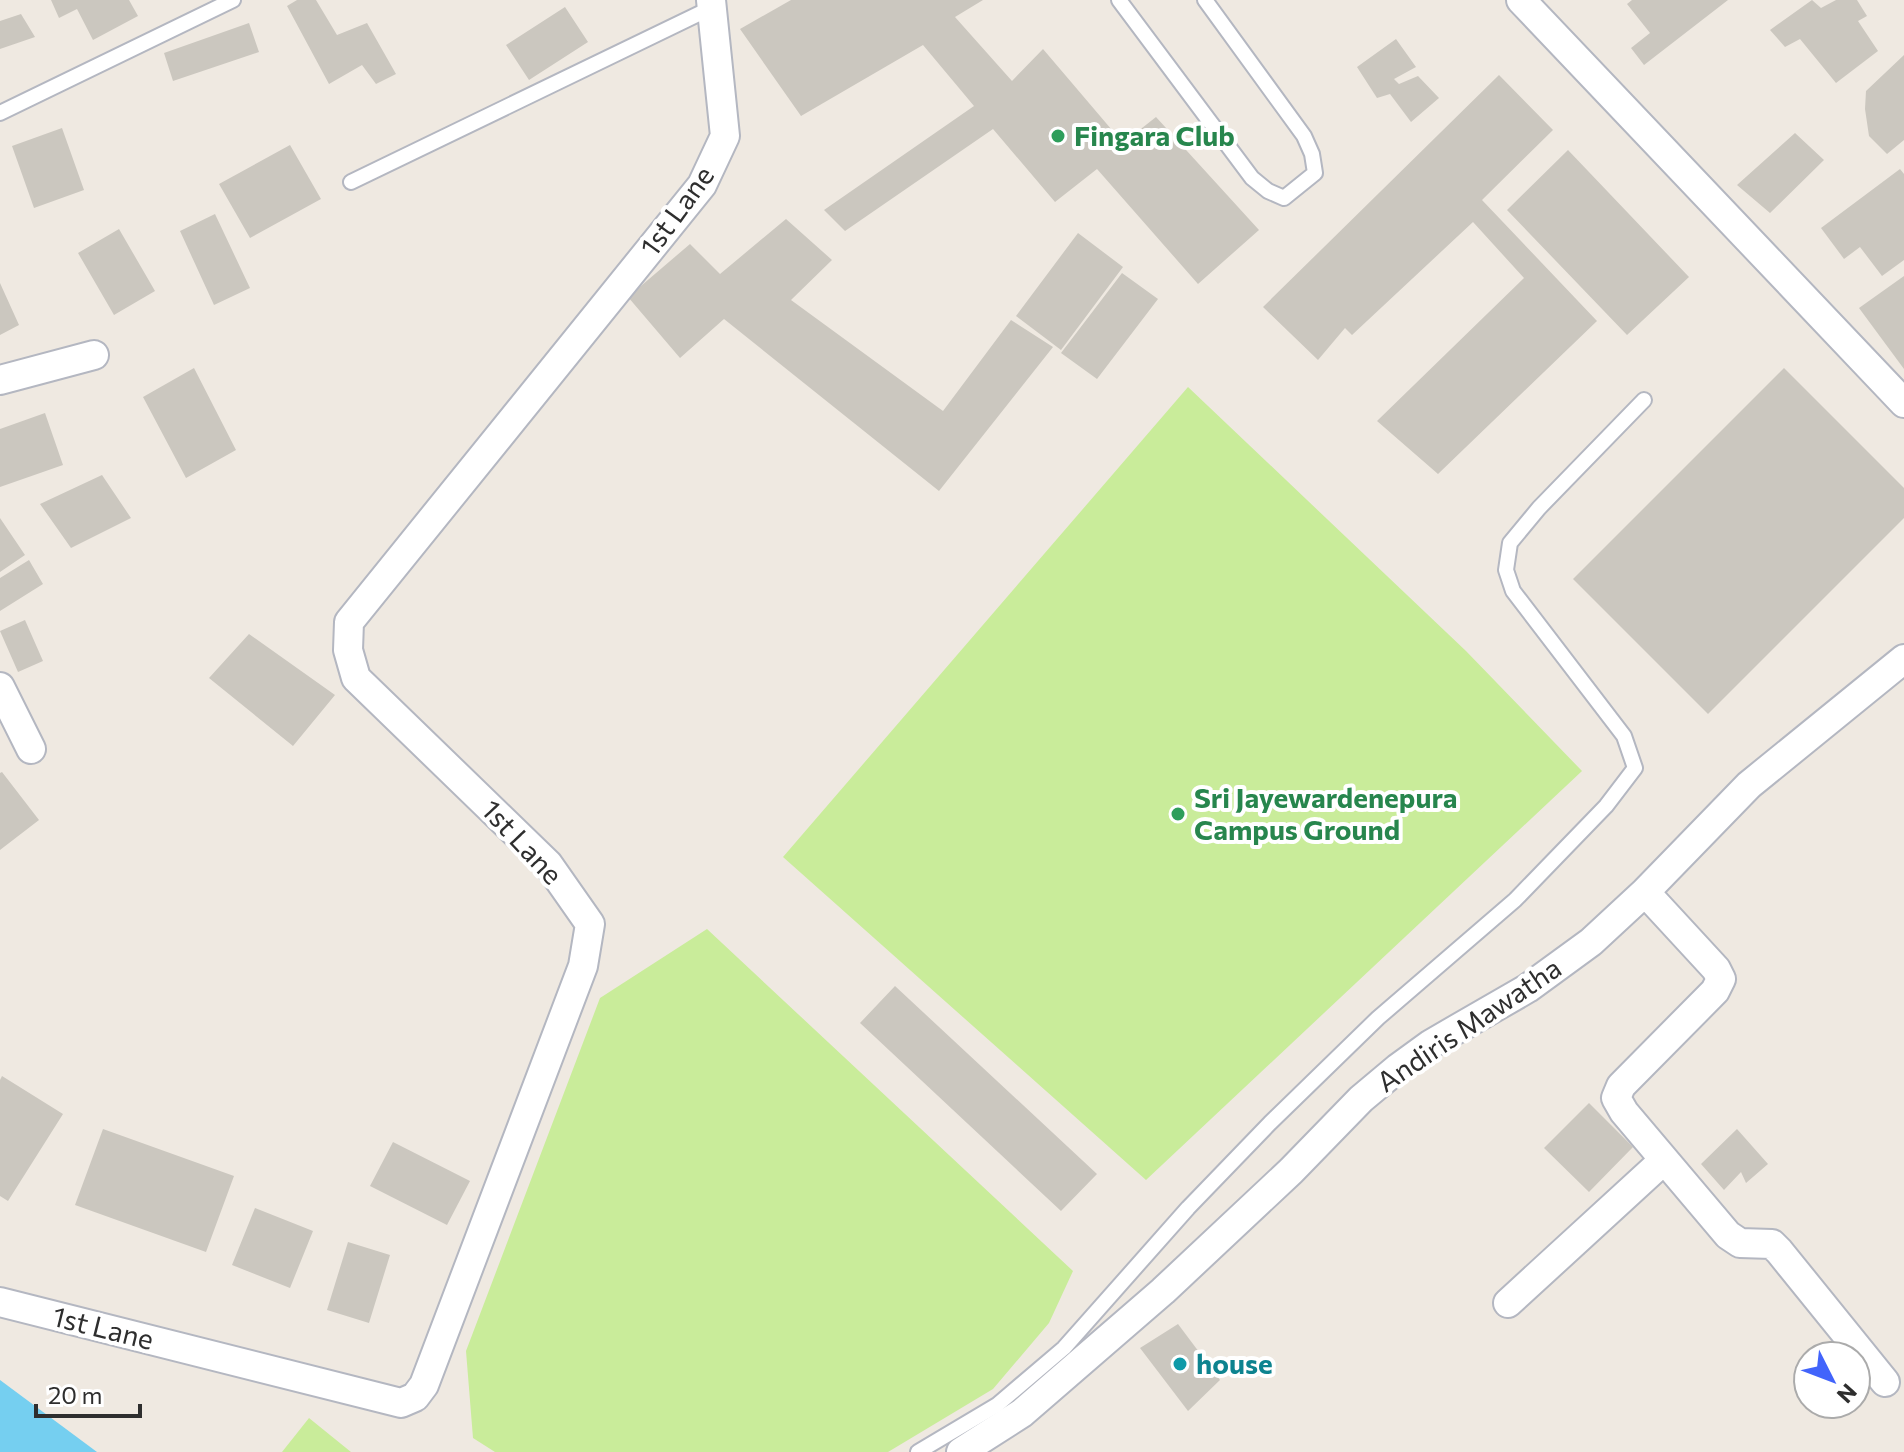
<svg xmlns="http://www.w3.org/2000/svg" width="1904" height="1452" font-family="Commissioner,sans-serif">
  <rect width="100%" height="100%" fill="#efe9e1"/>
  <path fill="#c9ec9a" d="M 1188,387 L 1466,651 L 1582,771 L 1146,1180 L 783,857 Z
    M 707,929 L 1073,1271 L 1049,1323 L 993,1389 L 888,1452 L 495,1452 L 473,1438 L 466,1351 L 600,998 Z
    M 309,1418 L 351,1452 L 282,1452 Z"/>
  <path fill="#75cff0" d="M 0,1380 L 97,1452 L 0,1452 Z"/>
  <path fill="#cbc7bf" d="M 51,0 L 129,0 L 138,16 L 93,40 L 77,9 L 59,18 Z
    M 297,0 L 316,0 L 337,35 L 367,23 L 396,74 L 376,84 L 362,65 L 329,84 L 287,6 Z
    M 791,0 L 983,0 L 955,17 L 1012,81 L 1043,49 L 1123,143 L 1156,117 L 1259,230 L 1198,284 L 1097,169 L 1055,202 L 993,129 L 845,231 L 824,210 L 974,106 L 923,45 L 801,116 L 740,29 Z
    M 1632,0 L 1728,0 L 1644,65 L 1631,48 L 1650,33 L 1627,4 Z
    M 1812,0 L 1821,8 L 1836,0 L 1857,0 L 1867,16 L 1858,21 L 1878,51 L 1836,83 L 1800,39 L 1785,47 L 1770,30 Z
    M 565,7 L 588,42 L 529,80 L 506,45 Z
    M 21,14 L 35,37 L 0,49 L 0,21 Z
    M 249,23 L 259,52 L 173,81 L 164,53 Z
    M 1396,39 L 1416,67 L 1394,79 L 1399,84 L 1418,76 L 1439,98 L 1411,122 L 1390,94 L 1377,98 L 1357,67 Z
    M 1904,55 L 1904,140 L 1887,154 L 1869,136 L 1865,109 L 1866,91 Z
    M 1499,75 L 1553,130 L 1482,200 L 1597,321 L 1438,474 L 1377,421 L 1524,278 L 1473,222 L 1352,335 L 1345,328 L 1318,360 L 1263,307 Z
    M 62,128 L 84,190 L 34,208 L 12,146 Z
    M 1795,133 L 1824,160 L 1770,213 L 1737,185 Z
    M 290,145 L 321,199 L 250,238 L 219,184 Z
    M 1568,150 L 1689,277 L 1627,335 L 1507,210 Z
    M 1900,169 L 1904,174 L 1904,260 L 1882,276 L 1860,247 L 1844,259 L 1821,228 Z
    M 215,214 L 250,288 L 214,305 L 180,231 Z
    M 786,219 L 832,260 L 791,300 L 943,411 L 1011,320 L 1053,347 L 939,491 L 724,319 L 680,358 L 628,297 L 690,244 L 720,274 Z
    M 119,229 L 155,291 L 114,315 L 78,253 Z
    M 1078,233 L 1123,267 L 1061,350 L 1016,316 Z
    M 1122,273 L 1158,299 L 1097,379 L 1061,353 Z
    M 1904,276 L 1904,369 L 1859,308 Z
    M 0,283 L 19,325 L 0,335 Z
    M 194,368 L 236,450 L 186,478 L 143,397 Z
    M 1784,368 L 1904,488 L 1904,518 L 1708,714 L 1573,579 Z
    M 45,413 L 63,465 L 0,487 L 0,429 Z
    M 102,475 L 131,518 L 71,548 L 40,504 Z
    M 0,518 L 25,555 L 0,572 Z
    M 29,560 L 43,584 L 0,611 L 0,578 Z
    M 25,620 L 43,661 L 18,672 L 0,631 Z
    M 249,634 L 335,695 L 293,746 L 209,678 Z
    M 2,772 L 39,820 L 0,850 L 0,773 Z
    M 895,986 L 1097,1174 L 1061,1211 L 860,1023 Z
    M 2,1076 L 63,1114 L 8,1201 L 0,1196 L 0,1080 Z
    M 1589,1103 L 1633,1147 L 1589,1192 L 1544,1148 Z
    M 103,1129 L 234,1176 L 206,1252 L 75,1205 Z
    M 1737,1129 L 1768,1164 L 1746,1183 L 1741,1172 L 1724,1190 L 1701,1164 Z
    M 393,1142 L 470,1181 L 447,1225 L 370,1186 Z
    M 255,1208 L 313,1231 L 290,1288 L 232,1265 Z
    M 348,1242 L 390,1255 L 369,1323 L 327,1310 Z
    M 1178,1324 L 1220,1380 L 1188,1411 L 1140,1348 Z"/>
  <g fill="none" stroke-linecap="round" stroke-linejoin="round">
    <g stroke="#b4b7c1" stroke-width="18">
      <path id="lane" d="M 1119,0 L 1252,178 L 1268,191 L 1284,198 L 1315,173 L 1312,154 L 1304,136 L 1205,0
        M 0,113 L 233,0
        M 351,182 L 713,7
        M 918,1452 L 997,1405 L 1064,1348 L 1188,1208 L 1270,1123 L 1378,1018 L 1515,900 L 1606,806 L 1635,768 L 1624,736 L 1513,591 L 1506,570 L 1510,543 L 1539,508 L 1644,400"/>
    </g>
    <g stroke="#b4b7c1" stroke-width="32">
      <path id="street" d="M 1521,0 L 1904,403
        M 0,380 L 94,355
        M 0,687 L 31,749
        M 1645,892 L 1716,969 L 1721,979 L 1715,991 L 1621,1086 L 1616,1098 L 1624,1112 L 1728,1235 L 1740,1243 L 1772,1244 L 1779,1251 L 1885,1382
        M 0,1302 L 401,1403 L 415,1397 L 424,1385 L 583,966 L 590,924 L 548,864 L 356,678 L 348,650 L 349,622 L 702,185 L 725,136 L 711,0
        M 1508,1303 L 1664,1160
        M 961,1452 L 1022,1413 L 1163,1291 L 1291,1171 L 1361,1099 L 1398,1068 L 1431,1044 L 1528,988 L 1591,942 L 1645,892 L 1749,785 L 1904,659"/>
    </g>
    <use href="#lane" stroke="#fff" stroke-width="14"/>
    <use href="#street" stroke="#fff" stroke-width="28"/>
  </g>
  <g fill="#2e9e5b" stroke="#fff" stroke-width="3">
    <circle cx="1058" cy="136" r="8"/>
    <circle cx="1178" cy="814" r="8"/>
  </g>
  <circle fill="#0f9aa8" stroke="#fff" stroke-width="3" cx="1180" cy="1364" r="8"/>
  <g text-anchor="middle" stroke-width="8" stroke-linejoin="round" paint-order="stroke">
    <g font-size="28" font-weight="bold" fill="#27864d" stroke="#fff" text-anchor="start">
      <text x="1074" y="146">Fingara Club</text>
      <text x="1194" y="808">Sri Jayewardenepura<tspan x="1194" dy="32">Campus Ground</tspan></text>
    </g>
    <g font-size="28" fill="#2e2e2e" stroke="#fff">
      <text transform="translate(677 211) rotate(-54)" y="10">1st Lane</text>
      <text transform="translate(522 842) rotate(47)" y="10">1st Lane</text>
      <text transform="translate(1469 1025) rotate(-34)" y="10">Andiris Mawatha</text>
      <text transform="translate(103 1328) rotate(14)" y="10">1st Lane</text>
    </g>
    <g font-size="28" font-weight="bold" fill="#0d838f" stroke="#fff" text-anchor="start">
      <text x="1196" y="1374">house</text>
    </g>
  </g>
  <g transform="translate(1832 1380) rotate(132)"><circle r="38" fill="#ffffff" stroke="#ababab" stroke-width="2"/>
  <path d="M0-6L14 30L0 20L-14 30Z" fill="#4264fb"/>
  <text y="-12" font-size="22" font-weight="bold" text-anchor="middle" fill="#2e2e2e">N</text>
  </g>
  <path d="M36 1404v12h104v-12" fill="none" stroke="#2e2e2e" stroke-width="4"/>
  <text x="48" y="1404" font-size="24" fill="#2e2e2e" stroke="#ffffff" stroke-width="6" paint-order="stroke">20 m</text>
</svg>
